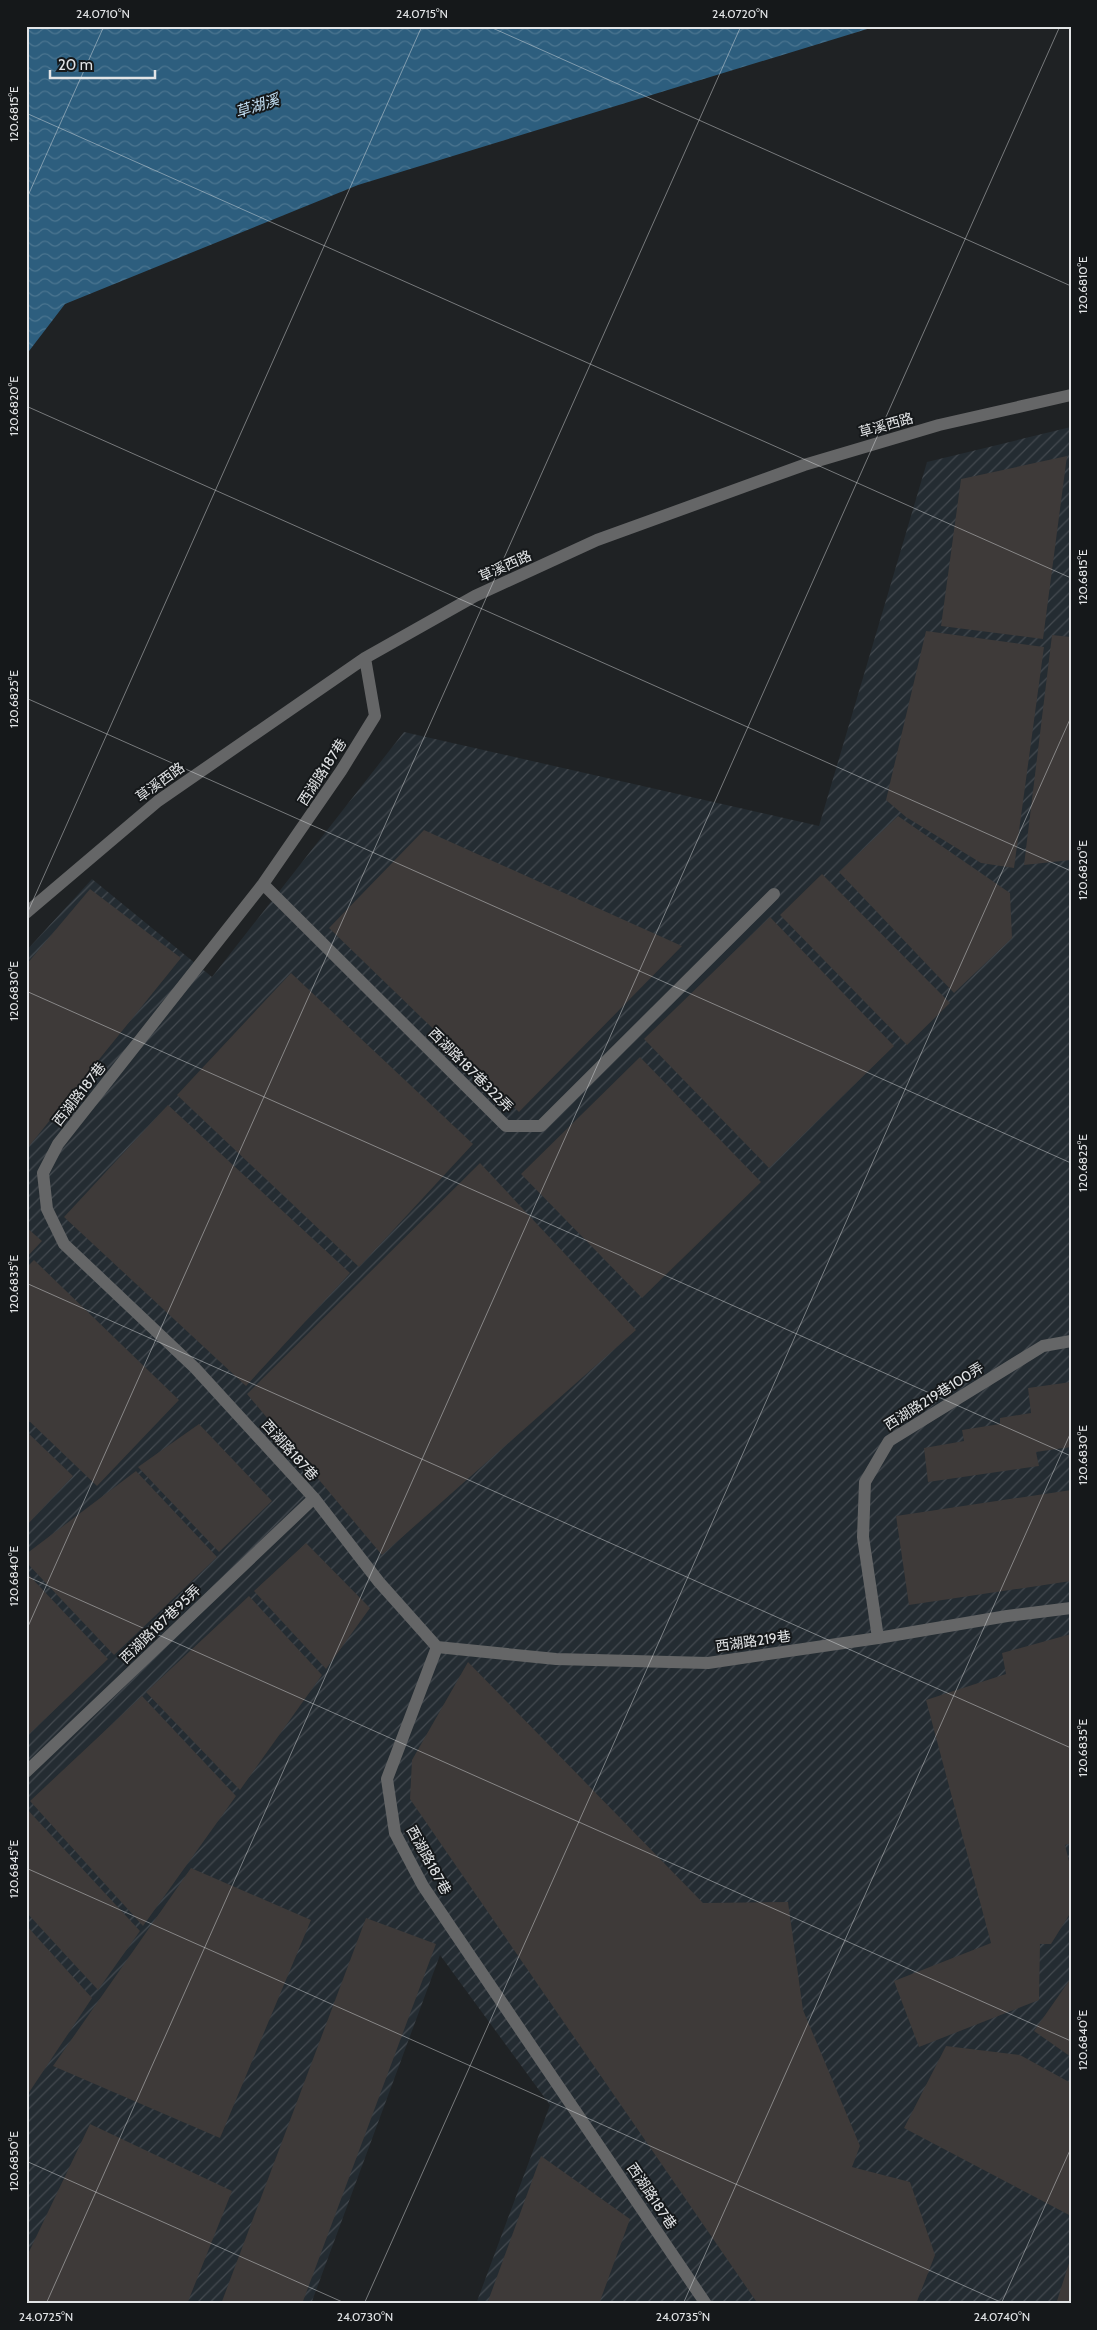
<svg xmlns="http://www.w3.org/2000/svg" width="1097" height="2330" font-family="Cabin,'Noto Sans TC',sans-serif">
  <defs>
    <pattern id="industrial-furrows" width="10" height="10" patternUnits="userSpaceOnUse" patternTransform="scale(1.25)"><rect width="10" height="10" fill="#242c32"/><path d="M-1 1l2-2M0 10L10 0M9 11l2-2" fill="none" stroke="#444a50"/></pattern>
    <pattern id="water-waves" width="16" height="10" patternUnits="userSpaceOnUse" patternTransform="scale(1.25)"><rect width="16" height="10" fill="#2d5e7e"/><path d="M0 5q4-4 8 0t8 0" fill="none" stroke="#4b7590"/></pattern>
  </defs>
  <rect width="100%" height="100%" fill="#1f2224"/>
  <path fill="url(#industrial-furrows)" d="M 1071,427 L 1071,2304 L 476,2304 L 550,2105 L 440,1955 L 311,2304 L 26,2304 L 26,951 L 92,879 L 212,977 L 404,732 L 819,826 L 927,462 Z"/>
  <path fill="url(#water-waves)" d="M 26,26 L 877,26 L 358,185 L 65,304 L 26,355 Z"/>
  <path fill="#3e3a39" d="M 1067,456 L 1043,639 L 941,626 L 961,479 Z
    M 926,631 L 1044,647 L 1014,868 L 981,863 L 906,817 L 886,800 Z
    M 1052,635 L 1071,637 L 1071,860 L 1024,865 Z
    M 898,816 L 1010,893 L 1012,938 L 954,993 L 839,872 Z
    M 424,830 L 682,946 L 519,1112 L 329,928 Z
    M 822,874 L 950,1003 L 907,1045 L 780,915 Z
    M 90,889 L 181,958 L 26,1150 L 26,965 Z
    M 770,917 L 894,1046 L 769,1168 L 644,1039 Z
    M 291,973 L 473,1144 L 359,1267 L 177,1095 Z
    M 640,1057 L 761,1182 L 642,1298 L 521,1174 Z
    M 168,1105 L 350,1273 L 246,1386 L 64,1217 Z
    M 480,1163 L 636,1330 L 382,1555 L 247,1394 Z
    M 26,1227 L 42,1241 L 26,1258 Z
    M 34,1260 L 179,1400 L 97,1486 L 26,1418 L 26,1268 Z
    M 1071,1382 L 1071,1447 L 1036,1452 L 1039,1466 L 928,1482 L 924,1448 L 964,1441 L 962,1430 L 1000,1424 L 1000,1418 L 1031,1413 L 1028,1388 Z
    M 199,1424 L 272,1501 L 219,1552 L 138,1467 Z
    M 26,1431 L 73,1476 L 26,1526 Z
    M 136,1471 L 217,1557 L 114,1655 L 26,1562 L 26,1554 Z
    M 1071,1490 L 1071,1581 L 909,1605 L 896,1516 Z
    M 306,1543 L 370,1608 L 326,1669 L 254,1591 Z
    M 26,1572 L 108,1659 L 26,1737 Z
    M 249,1596 L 322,1675 L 240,1790 L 146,1692 Z
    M 1071,1634 L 1071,1843 L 1065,1845 L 1071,1869 L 1071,1912 L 1051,1944 L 1040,1944 L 1039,2000 L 919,2047 L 894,1981 L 991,1943 L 926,1700 L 1006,1674 L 1002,1653 Z
    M 468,1662 L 703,1903 L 788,1902 L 803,2010 L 860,2146 L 852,2167 L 910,2182 L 935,2255 L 916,2304 L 758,2304 L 410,1799 L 412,1760 Z
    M 142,1696 L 236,1796 L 143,1926 L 30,1801 Z
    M 26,1808 L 140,1931 L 98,1990 L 26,1912 Z
    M 191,1868 L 311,1920 L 220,2138 L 53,2066 Z
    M 366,1918 L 436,1944 L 302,2304 L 221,2304 Z
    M 26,1925 L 92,1998 L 26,2097 Z
    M 1071,1978 L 1071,2057 L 1034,2031 Z
    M 946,2046 L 1020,2055 L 1071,2083 L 1071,2216 L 904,2128 Z
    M 90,2124 L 232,2191 L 187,2304 L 26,2304 L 26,2258 Z
    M 541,2156 L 630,2219 L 599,2304 L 487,2304 Z
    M 1070,2260 L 1071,2304 L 1056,2304 Z"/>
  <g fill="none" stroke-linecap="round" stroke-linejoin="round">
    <path stroke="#656667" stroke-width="12" d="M 365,658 L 375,716 L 341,771 L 263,884 L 58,1144 L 43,1173 L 47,1209 L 64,1244 L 195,1368 L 314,1498 L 379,1582 L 437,1647
      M 263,884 L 506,1126 L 541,1126 L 774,894
      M 26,913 L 158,801 L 365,658 L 475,596 L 597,540 L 804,465 L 939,425 L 1071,395
      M 878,1638 L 863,1537 L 865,1482 L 889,1441 L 1043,1346 L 1071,1341
      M 437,1647 L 387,1779 L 395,1833 L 423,1886 L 706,2304
      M 437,1647 L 556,1659 L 708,1663 L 878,1638 L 1007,1616 L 1071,1608
      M 26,1772 L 314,1498"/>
  </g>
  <path fill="none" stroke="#e2e4e6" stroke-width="1" stroke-opacity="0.45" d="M 488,26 L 1071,286M 26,113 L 1071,578M 26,200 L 104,26M 26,406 L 1071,871M 26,698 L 1071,1163M 26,916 L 422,26M 26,991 L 1071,1456M 26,1283 L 1071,1748M 26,1576 L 1071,2041M 26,1631 L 741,26M 26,1868 L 1005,2304M 26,2161 L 347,2304M 46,2304 L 1060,26M 364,2304 L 1071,717M 683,2304 L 1071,1432M 1001,2304 L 1071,2148"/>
  <g text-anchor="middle" stroke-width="4" stroke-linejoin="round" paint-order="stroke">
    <g font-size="14" fill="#e2e4e6" stroke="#15181a">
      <text transform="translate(886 425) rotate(-16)" y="5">草溪西路</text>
      <text transform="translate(505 566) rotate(-24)" y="5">草溪西路</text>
      <text transform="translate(322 772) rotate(-57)" y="5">西湖路187巷</text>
      <text transform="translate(160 782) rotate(-36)" y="5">草溪西路</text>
      <text transform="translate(471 1070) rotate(45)" y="5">西湖路187巷322弄</text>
      <text transform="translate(79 1094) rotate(-52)" y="5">西湖路187巷</text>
      <text transform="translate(934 1396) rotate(-32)" y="5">西湖路219巷100弄</text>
      <text transform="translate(290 1450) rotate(48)" y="5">西湖路187巷</text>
      <text transform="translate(160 1624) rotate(-44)" y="5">西湖路187巷95弄</text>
      <text transform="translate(753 1641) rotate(-8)" y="5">西湖路219巷</text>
      <text transform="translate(429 1860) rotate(61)" y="5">西湖路187巷</text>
      <text transform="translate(652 2196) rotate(56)" y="5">西湖路187巷</text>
    </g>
    <g font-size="15" font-style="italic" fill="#c4e0f5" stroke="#15181a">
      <text transform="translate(257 106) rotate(-18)" y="5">草湖溪</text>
    </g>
  </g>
  <rect width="1097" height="2330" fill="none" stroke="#15181a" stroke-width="55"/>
  <path d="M50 70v8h105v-8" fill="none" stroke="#e2e4e6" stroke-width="2.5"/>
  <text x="58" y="70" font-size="15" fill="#e2e4e6" stroke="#15181a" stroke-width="4" paint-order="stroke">20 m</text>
  <rect x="28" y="28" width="1042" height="2274" fill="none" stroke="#e2e4e6" stroke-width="2"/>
  <g font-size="12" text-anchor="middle" fill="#e2e4e6">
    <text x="103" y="18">24.0710°N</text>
    <text x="422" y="18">24.0715°N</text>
    <text x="740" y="18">24.0720°N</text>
    <text transform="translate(14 114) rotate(-90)" y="4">120.6815°E</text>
    <text transform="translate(1083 285) rotate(-90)" y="4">120.6810°E</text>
    <text transform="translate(14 406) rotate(-90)" y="4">120.6820°E</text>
    <text transform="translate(1083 577) rotate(-90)" y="4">120.6815°E</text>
    <text transform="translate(14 699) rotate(-90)" y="4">120.6825°E</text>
    <text transform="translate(1083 870) rotate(-90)" y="4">120.6820°E</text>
    <text transform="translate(14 991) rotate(-90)" y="4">120.6830°E</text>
    <text transform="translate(1083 1163) rotate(-90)" y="4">120.6825°E</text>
    <text transform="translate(14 1284) rotate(-90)" y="4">120.6835°E</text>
    <text transform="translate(1083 1455) rotate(-90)" y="4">120.6830°E</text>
    <text transform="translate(14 1576) rotate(-90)" y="4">120.6840°E</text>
    <text transform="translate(1083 1748) rotate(-90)" y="4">120.6835°E</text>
    <text transform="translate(14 1869) rotate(-90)" y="4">120.6845°E</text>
    <text transform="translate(1083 2040) rotate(-90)" y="4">120.6840°E</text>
    <text transform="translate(14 2161) rotate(-90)" y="4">120.6850°E</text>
    <text x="46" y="2321">24.0725°N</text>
    <text x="365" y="2321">24.0730°N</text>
    <text x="683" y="2321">24.0735°N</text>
    <text x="1002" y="2321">24.0740°N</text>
  </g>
</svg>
